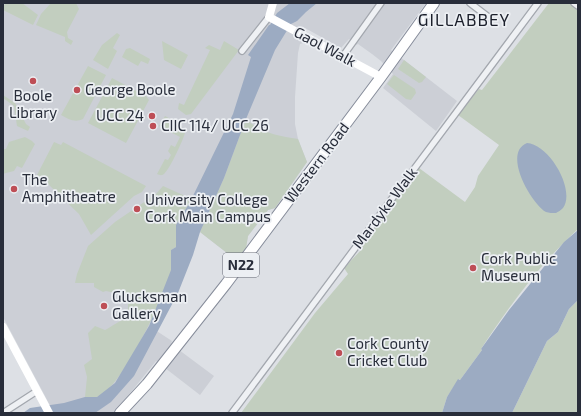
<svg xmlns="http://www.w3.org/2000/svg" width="581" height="416" font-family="'Exo 2',sans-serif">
  <rect width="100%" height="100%" fill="#dde0e5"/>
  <path fill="#cccfd6" d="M 3,3 L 426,3 L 391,50 L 457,101 L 436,131 L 383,88 L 393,74 L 381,61 L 372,54 L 358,44 L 356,45 L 349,39 L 341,48 L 305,28 L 303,43 L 300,44 L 298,53 L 295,97 L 295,124 L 298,139 L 307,162 L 275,208 L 268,210 L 248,236 L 246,248 L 236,260 L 200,232 L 171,250 L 171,270 L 149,326 L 172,341 L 171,344 L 214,376 L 200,395 L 156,361 L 114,413 L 54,413 L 3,317 Z"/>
  <path fill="#c2cebf" d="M 6,3 L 22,3 L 38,15 L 33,25 L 3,10 L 3,6 Z
    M 51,3 L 76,3 L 79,9 L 67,32 L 68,38 L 73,41 L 71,45 L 65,41 L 65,37 L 36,25 L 41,14 Z
    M 549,3 L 569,3 L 578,11 L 578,229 C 540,264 509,306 481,349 L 482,350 L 460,380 L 459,379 L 447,397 L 442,413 L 241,413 L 315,313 L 348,274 L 344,268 L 361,250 L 364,242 L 419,168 L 465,202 L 475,187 L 478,176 L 499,145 L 458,115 L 479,89 L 482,90 Z
    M 117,33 L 120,35 L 113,48 L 117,51 L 108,69 L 93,60 L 102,45 Z
    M 162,41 L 188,55 L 181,69 L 164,60 Z
    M 224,41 L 239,50 L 191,114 L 186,115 L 178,109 L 179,103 L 184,105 L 210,50 L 205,48 L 209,45 L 220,50 Z
    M 130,48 L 150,59 L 148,64 L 141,61 L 138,66 L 122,57 L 126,49 Z
    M 404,60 L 426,77 L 422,82 L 419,83 L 398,69 Z
    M 88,66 L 106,75 L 83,119 C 75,123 68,119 61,115 Z
    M 394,75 L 415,89 L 416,93 L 411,100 L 406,99 L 387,84 Z
    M 112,78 L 146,96 L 149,100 L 126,143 L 88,123 Z
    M 3,95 L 15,103 L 26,124 L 30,127 L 28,131 L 17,126 L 14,106 L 3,98 Z
    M 165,116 L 180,124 L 185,133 C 183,140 170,169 164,174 C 161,176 160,175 157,174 L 165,159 L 168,160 L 171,155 L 168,151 L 171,145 L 175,147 L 180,137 L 159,126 Z
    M 246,119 C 261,133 278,136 298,139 L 307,162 L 275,208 L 268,210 L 248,236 L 246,248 L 236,260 L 200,232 L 224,178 Z
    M 25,137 L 32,141 L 35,144 L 22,168 L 17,166 L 14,171 L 6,173 L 3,174 L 3,149 L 6,149 L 9,142 Z
    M 54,142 L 61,145 L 63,142 L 146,186 L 142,192 L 134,196 L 91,235 L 79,214 L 48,184 L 47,180 L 37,175 Z
    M 163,186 L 183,195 L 190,202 L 176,225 L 176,247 L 171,250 C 171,257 172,265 171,271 C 164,297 122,389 97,397 C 94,398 88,397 85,397 L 87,377 L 84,365 L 92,359 L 88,333 L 95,326 L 105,330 C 113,326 119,320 128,319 L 128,300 L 125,295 L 106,291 L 103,292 L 94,287 L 94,283 L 75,283 L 77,274 L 88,246 L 115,222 L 156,194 Z
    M 578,300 L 578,413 L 512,413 L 547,341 L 558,332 L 569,309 Z"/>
  <path fill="#9cabc2" d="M 290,3 L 317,3 L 306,12 L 297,21 L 291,24 L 275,50 L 246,119 L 224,178 L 200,232 L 193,255 L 178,293 L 134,376 L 111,402 L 95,413 L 23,413 L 30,408 L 64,403 L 85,397 L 97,397 L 115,383 L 149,326 L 171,270 L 171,250 L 176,247 L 176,225 L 190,202 L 233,114 L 251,57 L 248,55 L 269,25 L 270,25 L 277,13 Z
    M 527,143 C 549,144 576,190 563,208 C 561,210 558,212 556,213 C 552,213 549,213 546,212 C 531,203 502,153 527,143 Z
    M 578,230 L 578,300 L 569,309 L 558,332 L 547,341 L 512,413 L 442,413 L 447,397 L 458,379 L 460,380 L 482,350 L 481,349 L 509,310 L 564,242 Z"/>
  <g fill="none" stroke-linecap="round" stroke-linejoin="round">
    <g stroke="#a3a7ae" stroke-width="8">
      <path id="street" d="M 470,3 L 491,19
        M 574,3 L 578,6
        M 242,51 L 269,17
        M 343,56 L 381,3
        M 3,413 L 37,391
        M 232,413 L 538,3"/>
    </g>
    <g stroke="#868c9a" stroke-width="12">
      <path id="highway" d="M 120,413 L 147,384 L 226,284 L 381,77 L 434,3"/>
    </g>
    <use href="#street" stroke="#eff1f4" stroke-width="5.5"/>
    <path stroke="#fff" stroke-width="8" d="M 273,3 L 269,17 L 381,77
      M 3,327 L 49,413"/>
    <use href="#highway" stroke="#fff" stroke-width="10"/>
  </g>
  <g fill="#be4e56" stroke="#eceff3" stroke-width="1.5">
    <circle cx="33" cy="81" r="4"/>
    <circle cx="77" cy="90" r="4"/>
    <circle cx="152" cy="116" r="4"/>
    <circle cx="153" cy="126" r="4"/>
    <circle cx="14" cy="189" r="4"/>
    <circle cx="137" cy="209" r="4"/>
    <circle cx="473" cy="268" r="4"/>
    <circle cx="104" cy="306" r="4"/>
    <circle cx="339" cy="353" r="4"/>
  </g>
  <g text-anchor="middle" stroke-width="3.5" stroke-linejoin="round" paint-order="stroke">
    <rect fill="#eceff3" stroke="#636772" stroke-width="1" x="223" y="253" width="36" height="24" rx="3"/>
    <g font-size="14" font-weight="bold" fill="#282d3a">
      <text x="241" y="270">N22</text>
    </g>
    <g font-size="15" fill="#282d3a" stroke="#eceff3">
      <text transform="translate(325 47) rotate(28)" y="5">Gaol Walk</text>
      <text transform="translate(317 163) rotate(-53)" y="5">Western Road</text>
      <text transform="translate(385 208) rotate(-53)" y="5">Mardyke Walk</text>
    </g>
    <g font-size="15" fill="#282d3a" stroke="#eceff3" text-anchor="start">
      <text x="85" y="95">George Boole</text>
      <text x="33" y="101" text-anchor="middle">Boole<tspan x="33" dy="17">Library</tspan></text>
      <text x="144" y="121" text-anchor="end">UCC 24</text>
      <text x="161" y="131">CIIC 114/ UCC 26</text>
      <text x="22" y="185">The<tspan x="22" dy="17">Amphitheatre</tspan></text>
      <text x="145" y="205">University College<tspan x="145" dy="17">Cork Main Campus</tspan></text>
      <text x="481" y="264">Cork Public<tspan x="481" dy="17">Museum</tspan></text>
      <text x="112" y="302">Glucksman<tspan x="112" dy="17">Gallery</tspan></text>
      <text x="347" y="349">Cork County<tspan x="347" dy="17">Cricket Club</tspan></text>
    </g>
    <g font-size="17" letter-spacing="1" fill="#1b1f2b" stroke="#eceff3">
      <text x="464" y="26">GILLABBEY</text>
    </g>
  </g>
  <rect width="581" height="416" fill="none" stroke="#282d3a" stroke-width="8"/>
</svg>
